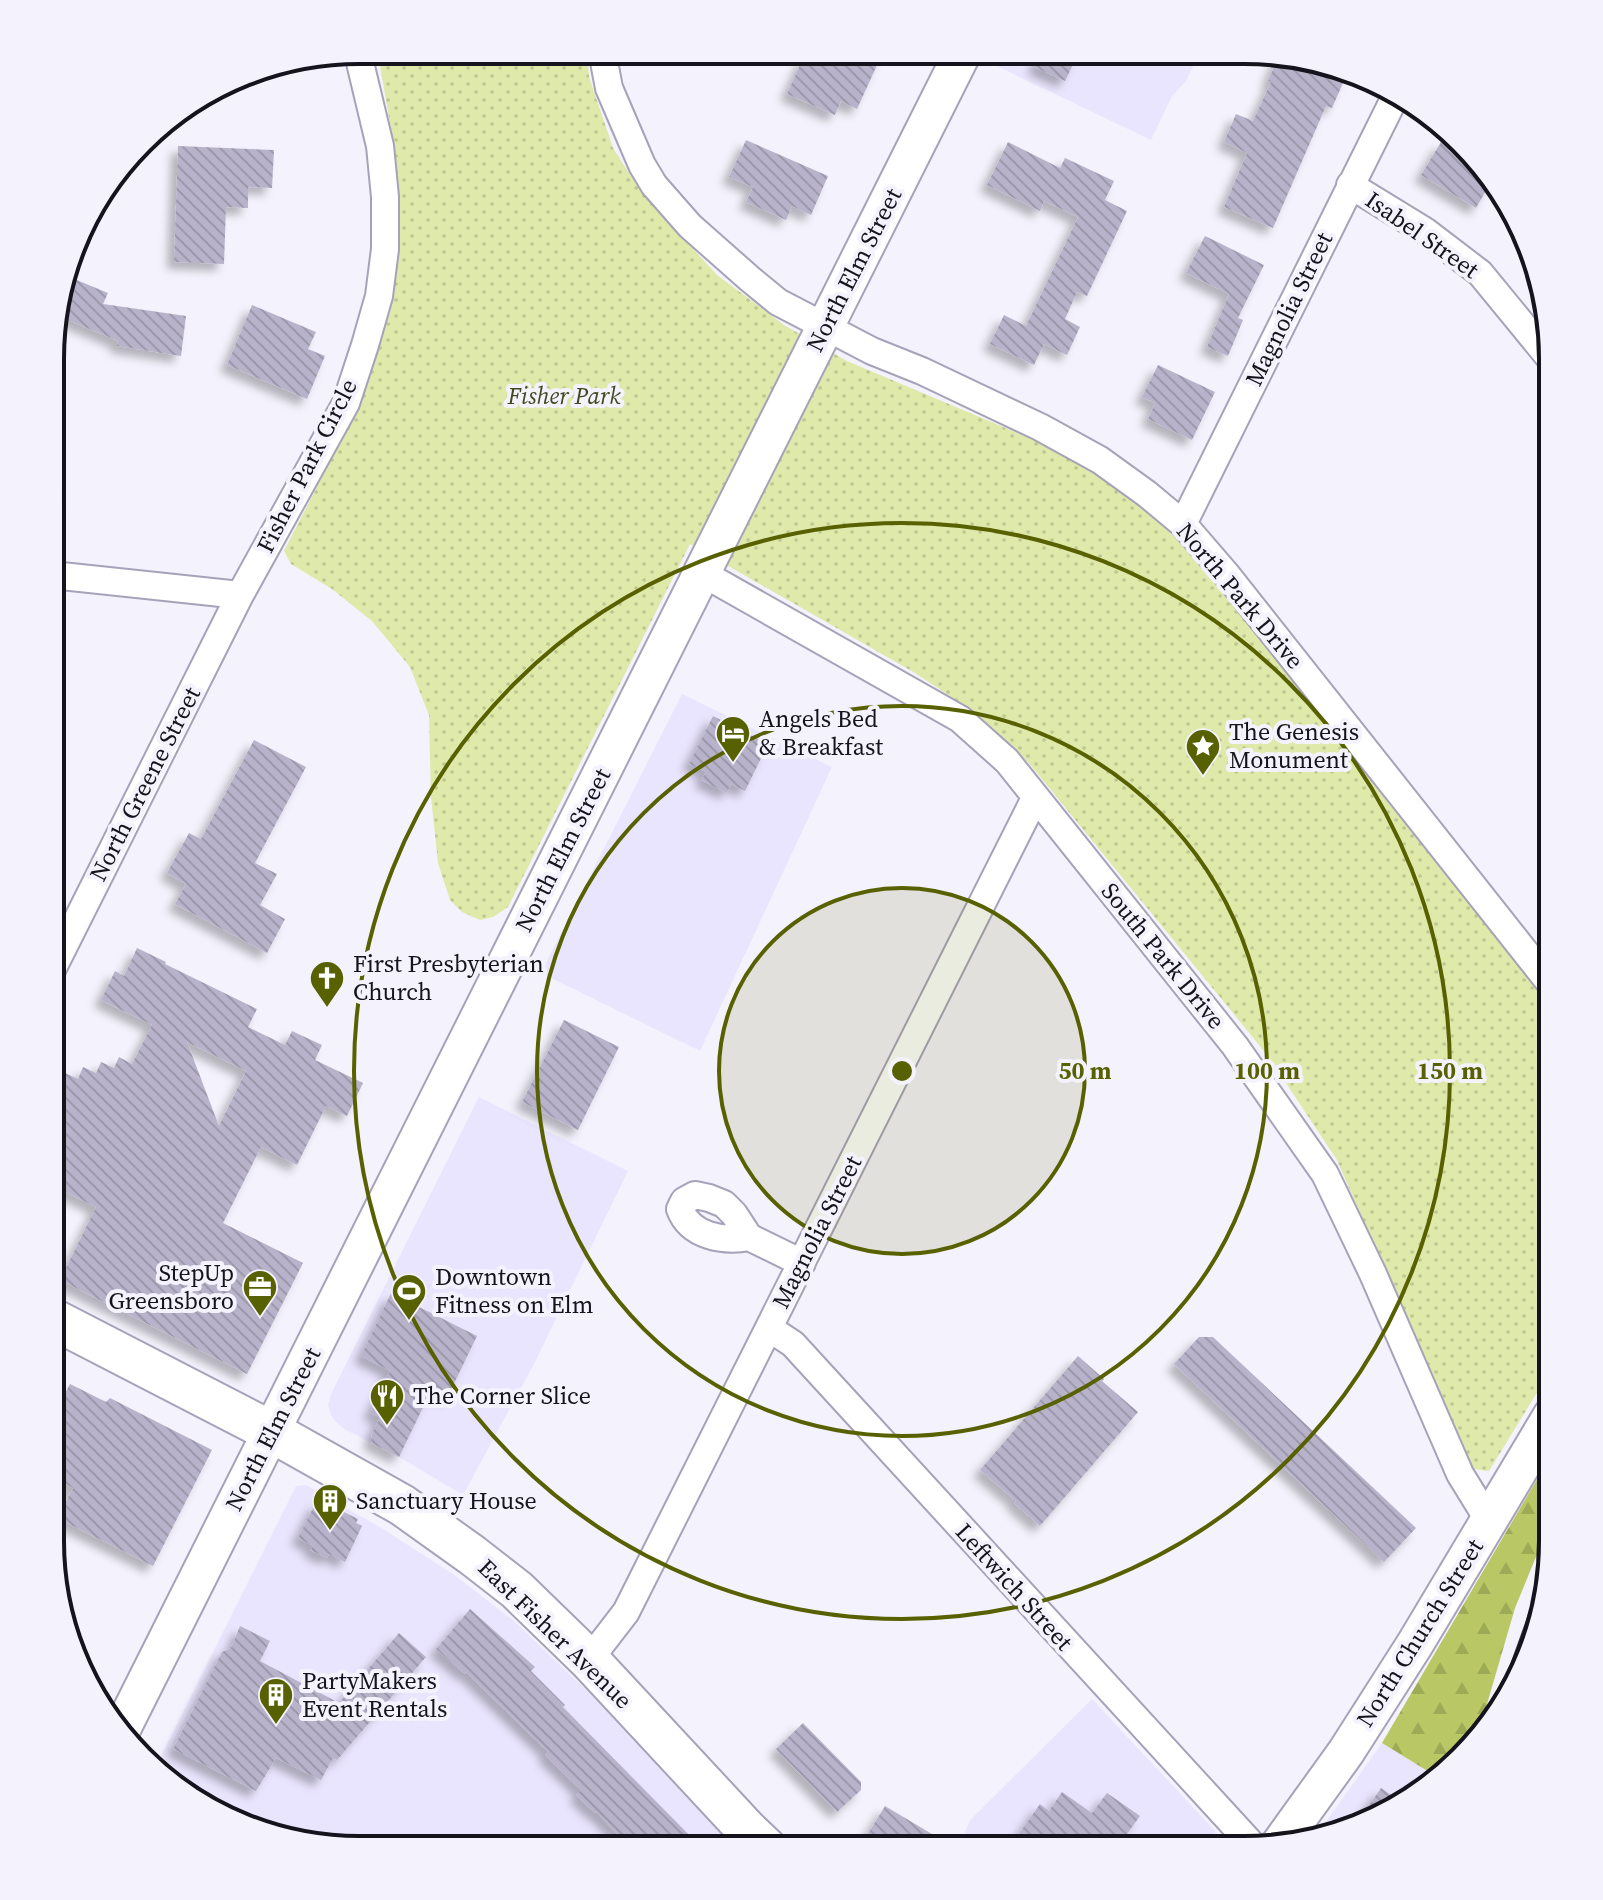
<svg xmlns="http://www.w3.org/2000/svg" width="1603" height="1900" font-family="'Source Serif 4',serif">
  <defs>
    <pattern id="green-dots" width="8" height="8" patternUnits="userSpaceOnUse" patternTransform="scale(2)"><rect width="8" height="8" fill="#dee9aa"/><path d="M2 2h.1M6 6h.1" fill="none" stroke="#bec792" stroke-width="1.8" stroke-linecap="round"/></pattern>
    <pattern id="forest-firs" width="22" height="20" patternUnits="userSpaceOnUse" patternTransform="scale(2)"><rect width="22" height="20" fill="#b9c864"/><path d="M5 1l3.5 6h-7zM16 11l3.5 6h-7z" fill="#9eab56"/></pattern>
    <pattern id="building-back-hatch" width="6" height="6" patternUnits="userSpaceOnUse" patternTransform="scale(2)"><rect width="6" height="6" fill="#b8b3ca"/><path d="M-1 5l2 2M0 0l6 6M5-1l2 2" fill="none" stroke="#9d99ad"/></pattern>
    <filter id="shadow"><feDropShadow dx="-7" dy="7" stdDeviation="4" flood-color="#0004"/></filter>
  </defs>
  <rect width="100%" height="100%" fill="#f4f2fc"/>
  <path fill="#eae5fe" d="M 1004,52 L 1200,52 L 1186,81 L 1172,96 L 1151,140 L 997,66 Z
    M 682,694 L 832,767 L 700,1051 L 541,973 Z
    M 479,1097 L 628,1171 L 534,1364 L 463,1495 L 399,1457 L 344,1429 L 336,1422 L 331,1415 L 328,1405 L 331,1394 Z
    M 306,1485 L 383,1529 L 453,1574 L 514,1621 L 589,1693 L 735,1849 L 338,1849 L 204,1808 L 154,1770 L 296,1486 Z
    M 1092,1699 L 1216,1832 L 1203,1849 L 958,1849 L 970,1820 Z
    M 1382,1743 L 1439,1778 L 1399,1808 L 1318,1833 Z"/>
  <path fill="url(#green-dots)" d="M 375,50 L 587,51 L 589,77 L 613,148 L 641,192 L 717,275 L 784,325 L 847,361 L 1029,438 L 1096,473 L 1157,519 L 1202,566 L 1535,986 L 1553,1006 L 1552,1368 L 1489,1471 L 1474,1469 L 1466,1459 L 1337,1160 L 1268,1056 L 1028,762 L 968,708 L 915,673 L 690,544 L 508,907 L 493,917 L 480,920 L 462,912 L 450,900 L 438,863 L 431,797 L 429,715 L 410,667 L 372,621 L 332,589 L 291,564 L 284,551 L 359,405 L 385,324 L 396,256 L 396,157 L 380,66 Z"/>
  <path fill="url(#forest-firs)" d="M 1552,1454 L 1552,1518 L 1515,1608 L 1476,1742 L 1462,1760 L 1439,1778 L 1382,1743 Z"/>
  <path fill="url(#building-back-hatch)" fill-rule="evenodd" filter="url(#shadow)" d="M 824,51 L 883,52 L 857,109 L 841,101 L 835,115 L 787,94 L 804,56 L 819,63 Z
    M 1042,52 L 1079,52 L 1065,81 L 1034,67 Z
    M 1280,53 L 1285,53 L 1346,76 L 1332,108 L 1326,106 L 1273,228 L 1224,207 L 1247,153 L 1224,142 L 1236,114 L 1253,121 L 1271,82 L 1268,81 Z
    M 746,140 L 828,176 L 811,215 L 792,206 L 786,220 L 746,202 L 753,187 L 729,177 Z
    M 1008,142 L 1060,168 L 1065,158 L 1114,181 L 1105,200 L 1127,211 L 1087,296 L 1077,292 L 1065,319 L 1080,327 L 1067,355 L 1044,344 L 1034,365 L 990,344 L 1004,315 L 1026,326 L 1078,217 L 1044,201 L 1040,211 L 987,185 Z
    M 1441,142 L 1466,156 L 1491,182 L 1476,208 L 1421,175 Z
    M 178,146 L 274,150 L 272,188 L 248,187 L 248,208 L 226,207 L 224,264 L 174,262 Z
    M 1205,236 L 1264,265 L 1238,318 L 1243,320 L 1228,356 L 1207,347 L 1229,294 L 1186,273 Z
    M 67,276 L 108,293 L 103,304 L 186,316 L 181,356 L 117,346 L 118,341 L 54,314 Z
    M 252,305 L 316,332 L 308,349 L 325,356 L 307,399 L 227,365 Z
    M 1158,365 L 1215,392 L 1192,440 L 1148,419 L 1155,403 L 1142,397 Z
    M 713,716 L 768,744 L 745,791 L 731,784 L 727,793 L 701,780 L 706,772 L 689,764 Z
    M 254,740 L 306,767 L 255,863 L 277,874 L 260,905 L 285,919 L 267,953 L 175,904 L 186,884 L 167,873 L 189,833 L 201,839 Z
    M 137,948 L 166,962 L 165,964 L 257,1009 L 248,1027 L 285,1045 L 292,1031 L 322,1045 L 315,1060 L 363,1083 L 347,1116 L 326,1106 L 297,1165 L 261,1147 L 223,1223 L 303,1263 L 247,1374 L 60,1280 L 96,1207 L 51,1185 L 51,1102 L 65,1073 L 78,1079 L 83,1067 L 96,1073 L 101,1062 L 114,1068 L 119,1057 L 132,1064 L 152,1025 L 101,1000 L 115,971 L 124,976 ZM 187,1042 L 246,1071 L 219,1126 Z
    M 564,1020 L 619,1047 L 578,1130 L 522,1102 Z
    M 391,1293 L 477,1336 L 447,1398 L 431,1391 L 399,1457 L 371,1443 L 372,1434 L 380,1417 L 370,1413 L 390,1371 L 361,1356 Z
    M 1199,1337 L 1213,1337 L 1416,1528 L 1384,1562 L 1174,1364 Z
    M 1078,1356 L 1104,1379 L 1102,1381 L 1138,1412 L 1040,1526 L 1014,1503 L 1016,1501 L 980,1470 Z
    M 70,1384 L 106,1402 L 110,1398 L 212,1450 L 153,1566 L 57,1518 L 73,1488 L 50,1476 L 61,1451 L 50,1446 L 50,1422 Z
    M 316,1502 L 338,1513 L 340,1510 L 358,1519 L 356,1523 L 362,1526 L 345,1562 L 329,1554 L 327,1558 L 310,1550 L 313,1546 L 298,1538 Z
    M 470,1609 L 535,1667 L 531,1671 L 565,1705 L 563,1707 L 703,1849 L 632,1849 L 596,1812 L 595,1813 L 576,1795 L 581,1790 L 545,1755 L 548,1752 L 466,1672 L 465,1674 L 436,1649 Z
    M 240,1626 L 270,1641 L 260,1661 L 339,1703 L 399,1633 L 426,1657 L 337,1760 L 333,1758 L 321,1780 L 276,1758 L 256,1791 L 173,1749 L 222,1652 L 231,1648 Z
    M 803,1723 L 861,1782 L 861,1790 L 837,1812 L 776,1749 Z
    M 1381,1788 L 1404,1804 L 1399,1808 L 1358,1821 Z
    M 1062,1792 L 1092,1813 L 1107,1793 L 1140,1816 L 1116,1849 L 1075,1849 L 1056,1836 L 1047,1849 L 1008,1849 L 1040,1804 L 1049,1811 Z
    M 885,1806 L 957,1849 L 886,1849 L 866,1837 Z"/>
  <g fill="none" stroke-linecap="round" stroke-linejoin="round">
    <g stroke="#a7a2b9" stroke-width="30">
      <path id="street" d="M 602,51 L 609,88 L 642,165 L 654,185 L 690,226 L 750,279 L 778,302 L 826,327 L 872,351 L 922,371 L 1040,427 L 1100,460 L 1147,494 L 1183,524 L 1227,575 L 1553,987
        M 1350,185 L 1425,231 L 1480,273 L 1553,362
        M 1183,524 L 1396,95
        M 702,573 L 960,719 L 1007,761 L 1235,1046 L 1325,1174 L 1373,1274 L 1460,1474 L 1489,1521
        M 52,575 L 240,595
        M 51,972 L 240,595 L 346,403 L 365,345 L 379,296 L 385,249 L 385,197 L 380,146 L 357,50
        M 749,1237 C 723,1242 690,1236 680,1209 L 684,1201 L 695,1195 L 709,1198 L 724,1204 L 734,1214 L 749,1237 L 802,1263
        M 769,1328 L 793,1344 L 1256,1849
        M 589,1660 L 626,1612 L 1035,798"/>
    </g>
    <g stroke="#a7a2b9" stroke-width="40">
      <path id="secondary" d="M 120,1733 L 963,52
        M 1279,1845 L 1346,1752 L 1415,1644 L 1552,1415"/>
    </g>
    <g stroke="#a7a2b9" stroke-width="44">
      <path id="primary" d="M 51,1318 L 272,1432 L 402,1505 L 472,1555 L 517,1590 L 589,1660 L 747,1830 L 767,1849"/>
    </g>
    <use href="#street" stroke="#fff" stroke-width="26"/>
    <use href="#secondary" stroke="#fff" stroke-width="36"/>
    <use href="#primary" stroke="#fff" stroke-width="40"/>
    <g stroke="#3d3c44" stroke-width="9">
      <path id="rail" d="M 1497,1714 L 1552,1561"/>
    </g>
    <use href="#rail" stroke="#f4f2fc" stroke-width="6" stroke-dasharray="18" stroke-linecap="butt"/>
  </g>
  <circle cx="902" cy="1071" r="183" fill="#576100" fill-opacity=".12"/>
  <g fill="none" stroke="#576100" stroke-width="4">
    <circle cx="902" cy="1071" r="183"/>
    <circle cx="902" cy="1071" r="365"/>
    <circle cx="902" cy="1071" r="548"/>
  </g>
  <defs>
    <g id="hotel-pin" transform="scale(1.8)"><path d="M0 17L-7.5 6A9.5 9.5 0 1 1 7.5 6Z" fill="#576100" stroke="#f4f2fc"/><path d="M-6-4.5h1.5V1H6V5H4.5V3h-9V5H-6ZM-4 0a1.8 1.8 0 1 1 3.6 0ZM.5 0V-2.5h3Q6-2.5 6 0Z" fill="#fff"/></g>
    <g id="sight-pin" transform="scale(1.8)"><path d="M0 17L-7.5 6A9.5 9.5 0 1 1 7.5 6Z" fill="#576100" stroke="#f4f2fc"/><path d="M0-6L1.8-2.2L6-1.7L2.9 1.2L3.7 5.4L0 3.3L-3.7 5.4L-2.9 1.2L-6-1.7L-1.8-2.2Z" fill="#fff"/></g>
    <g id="church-pin" transform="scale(1.8)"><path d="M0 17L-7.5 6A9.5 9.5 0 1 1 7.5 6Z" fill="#576100" stroke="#f4f2fc"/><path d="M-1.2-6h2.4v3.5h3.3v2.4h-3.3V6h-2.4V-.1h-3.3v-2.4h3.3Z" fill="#fff"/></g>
    <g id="office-pin" transform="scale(1.8)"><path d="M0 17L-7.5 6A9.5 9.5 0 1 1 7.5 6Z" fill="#576100" stroke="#f4f2fc"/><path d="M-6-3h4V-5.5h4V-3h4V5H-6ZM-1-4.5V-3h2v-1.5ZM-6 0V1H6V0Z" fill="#fff"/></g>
    <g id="stadium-pin" transform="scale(1.8)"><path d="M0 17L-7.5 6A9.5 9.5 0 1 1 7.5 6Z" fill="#576100" stroke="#f4f2fc"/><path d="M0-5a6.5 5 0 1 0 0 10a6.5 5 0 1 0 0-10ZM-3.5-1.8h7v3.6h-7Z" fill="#fff"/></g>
    <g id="restaurant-pin" transform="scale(1.8)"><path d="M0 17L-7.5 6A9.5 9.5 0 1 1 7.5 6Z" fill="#576100" stroke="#f4f2fc"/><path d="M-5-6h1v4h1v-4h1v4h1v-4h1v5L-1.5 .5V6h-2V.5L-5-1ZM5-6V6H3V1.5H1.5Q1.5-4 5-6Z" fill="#fff"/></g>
    <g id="building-pin" transform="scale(1.8)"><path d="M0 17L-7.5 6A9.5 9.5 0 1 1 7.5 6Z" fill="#576100" stroke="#f4f2fc"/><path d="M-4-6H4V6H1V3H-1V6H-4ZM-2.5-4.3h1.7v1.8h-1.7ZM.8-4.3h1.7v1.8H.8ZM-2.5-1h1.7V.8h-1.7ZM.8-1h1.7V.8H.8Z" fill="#fff"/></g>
  </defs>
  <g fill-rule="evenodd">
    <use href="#hotel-pin" x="733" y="733"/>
    <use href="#sight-pin" x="1203" y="746"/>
    <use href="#church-pin" x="327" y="978"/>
    <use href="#office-pin" x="260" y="1287"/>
    <use href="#stadium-pin" x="409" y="1291"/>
    <use href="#restaurant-pin" x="387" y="1396"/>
    <use href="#building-pin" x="330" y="1501"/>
    <use href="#building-pin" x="276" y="1695"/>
  </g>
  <g text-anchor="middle" stroke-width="8" stroke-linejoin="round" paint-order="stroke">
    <g font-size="24" fill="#15141c" stroke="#f4f2fc">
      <text transform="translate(1422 235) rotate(35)" y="8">Isabel Street</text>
      <text transform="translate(854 270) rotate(-63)" y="8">North Elm Street</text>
      <text transform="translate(1289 309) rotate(-64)" y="8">Magnolia Street</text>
      <text transform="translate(307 466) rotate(-63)" y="8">Fisher Park Circle</text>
      <text transform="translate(1240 596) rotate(50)" y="8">North Park Drive</text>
      <text transform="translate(145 784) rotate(-63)" y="8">North Greene Street</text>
      <text transform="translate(563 850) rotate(-63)" y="8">North Elm Street</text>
      <text transform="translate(1163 956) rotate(51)" y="8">South Park Drive</text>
      <text transform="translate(817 1232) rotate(-63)" y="8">Magnolia Street</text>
      <text transform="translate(273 1429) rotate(-63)" y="8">North Elm Street</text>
      <text transform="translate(1014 1587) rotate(48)" y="8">Leftwich Street</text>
      <text transform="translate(1420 1633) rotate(-58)" y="8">North Church Street</text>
      <text transform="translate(555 1634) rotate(44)" y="8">East Fisher Avenue</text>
    </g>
    <g font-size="24" font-style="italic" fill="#43491f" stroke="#f4f2fc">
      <text x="564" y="404">Fisher Park</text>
    </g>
    <g font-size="24" fill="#15141c" stroke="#f4f2fc" text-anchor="start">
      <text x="759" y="727">Angels Bed<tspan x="759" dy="28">&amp; Breakfast</tspan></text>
      <text x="1229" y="740">The Genesis<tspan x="1229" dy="28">Monument</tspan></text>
      <text x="353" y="972">First Presbyterian<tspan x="353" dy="28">Church</tspan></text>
      <text x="234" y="1281" text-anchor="end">StepUp<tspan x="234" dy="28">Greensboro</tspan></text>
      <text x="435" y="1285">Downtown<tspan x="435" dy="28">Fitness on Elm</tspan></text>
      <text x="413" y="1404">The Corner Slice</text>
      <text x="356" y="1509">Sanctuary House</text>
      <text x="302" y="1689">PartyMakers<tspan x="302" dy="28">Event Rentals</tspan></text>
    </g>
  </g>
  <path d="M0 0H1603V1900H0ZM359 64H1244A295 295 0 0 1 1539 359V1541A295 295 0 0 1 1244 1836H359A295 295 0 0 1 64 1541V359A295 295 0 0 1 359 64Z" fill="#f4f2fc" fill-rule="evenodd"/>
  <path fill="none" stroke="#15141c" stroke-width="4" d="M359 64H1244A295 295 0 0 1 1539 359V1541A295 295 0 0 1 1244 1836H359A295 295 0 0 1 64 1541V359A295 295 0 0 1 359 64Z"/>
  <circle cx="902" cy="1071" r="12" fill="#576100" stroke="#f4f2fc" stroke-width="4"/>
  <g font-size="24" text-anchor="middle" font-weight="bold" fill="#576100" stroke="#f4f2fc" stroke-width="8" stroke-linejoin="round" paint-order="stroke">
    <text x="1085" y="1079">50 m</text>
    <text x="1267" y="1079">100 m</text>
    <text x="1450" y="1079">150 m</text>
  </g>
</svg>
